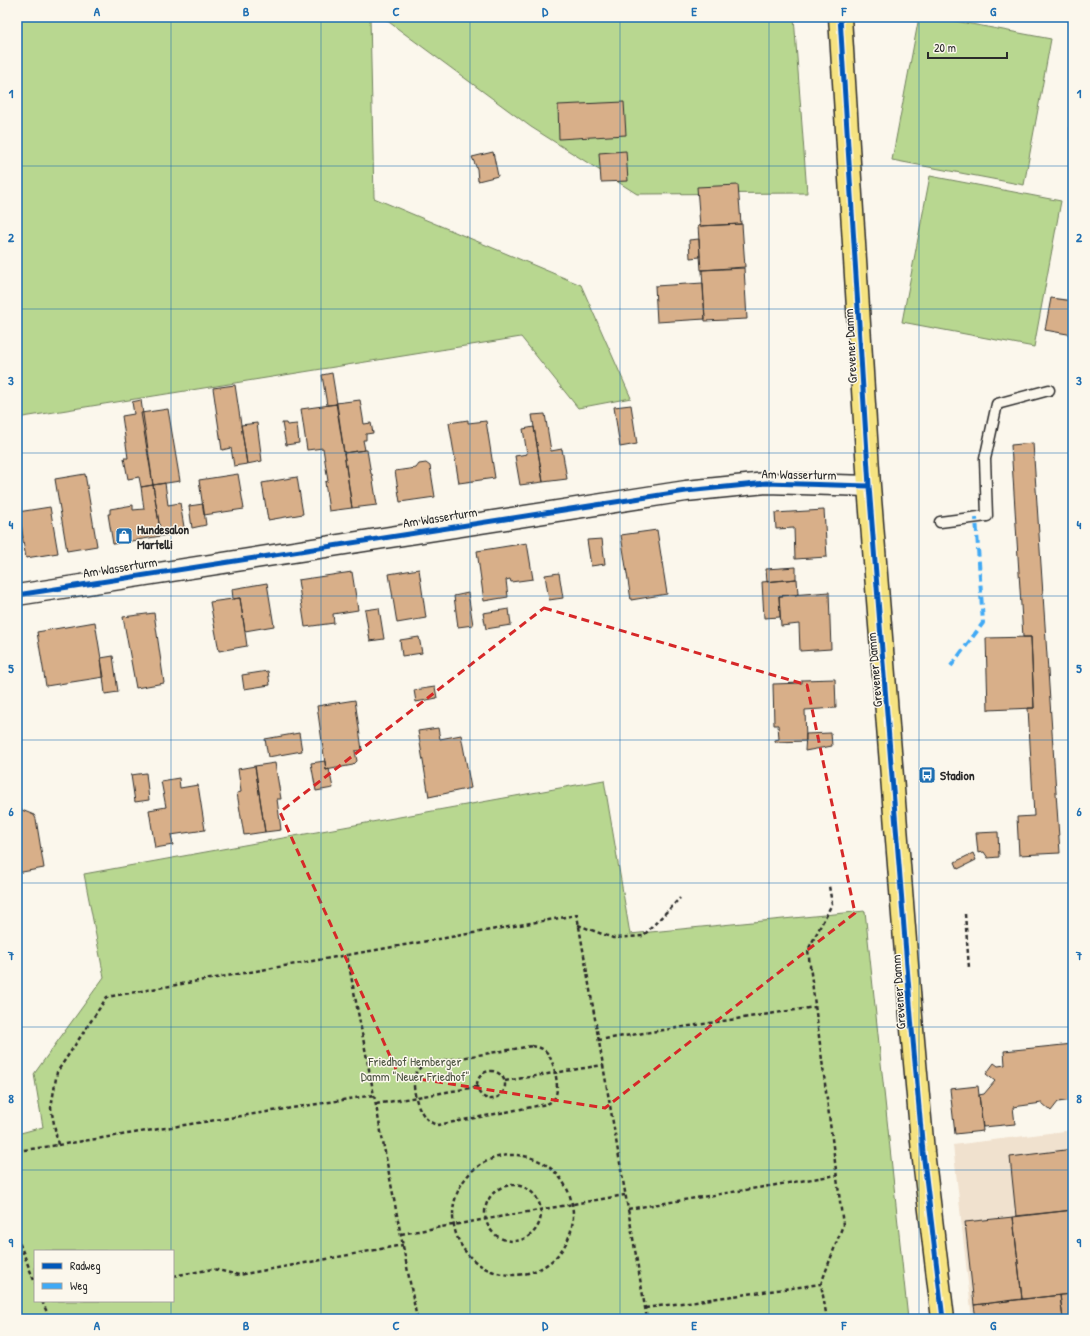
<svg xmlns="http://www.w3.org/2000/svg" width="1090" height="1336" font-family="'Patrick Hand',sans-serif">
  <rect width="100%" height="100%" fill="#fbf7ec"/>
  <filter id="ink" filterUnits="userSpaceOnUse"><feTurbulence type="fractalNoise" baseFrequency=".025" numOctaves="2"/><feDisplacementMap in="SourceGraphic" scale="8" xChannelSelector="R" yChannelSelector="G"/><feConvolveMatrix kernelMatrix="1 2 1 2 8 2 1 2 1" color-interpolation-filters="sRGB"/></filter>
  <g filter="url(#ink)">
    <path fill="#f0e1ce" d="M 1073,1130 L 1073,1319 L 972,1319 L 953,1145 Z"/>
    <path fill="#b8d790" stroke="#72815e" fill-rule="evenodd" d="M 17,17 L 370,17 L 374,198 L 581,285 L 631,398 L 578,408 L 521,337 L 17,418 Z
      M 382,17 L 794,17 L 807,193 L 637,194 L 531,127 Z
      M 919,17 L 934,17 L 1051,39 L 1024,185 L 892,160 Z
      M 930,176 L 1061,201 L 1034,347 L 902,322 Z
      M 604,780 L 630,934 L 865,911 L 908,1319 L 17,1319 L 17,1134 L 43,1127 L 34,1074 L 104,977 L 84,874 ZM 35,1251 L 173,1251 L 173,1301 L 35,1301 Z"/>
    <path fill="#d8af89" stroke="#2b2b2b" d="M 624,102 L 626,135 L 559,139 L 558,105 Z
      M 1073,115 L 1073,140 L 1070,140 L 1070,122 Z
      M 626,151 L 628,181 L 601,182 L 599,153 Z
      M 493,152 L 498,176 L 478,181 L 477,169 L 472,157 Z
      M 738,185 L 741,224 L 700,226 L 697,187 Z
      M 742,224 L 745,267 L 701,270 L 698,226 Z
      M 699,239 L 700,257 L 690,258 L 689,240 Z
      M 744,268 L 747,319 L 705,321 L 702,270 Z
      M 703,283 L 705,319 L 657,322 L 655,286 Z
      M 1051,298 L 1073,301 L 1073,335 L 1045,330 Z
      M 332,373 L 337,404 L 327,405 L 322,375 Z
      M 235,385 L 247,464 L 234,466 L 231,448 L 222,450 L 213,388 Z
      M 141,400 L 153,485 L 141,487 L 139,477 L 128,479 L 124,458 L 128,458 L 122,416 L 134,414 L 132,402 Z
      M 360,400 L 364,424 L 371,423 L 373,433 L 366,434 L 366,440 L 363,440 L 365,450 L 344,453 L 336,403 Z
      M 337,404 L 352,508 L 329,511 L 325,482 L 328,481 L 323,448 L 307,450 L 301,409 Z
      M 631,405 L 637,444 L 620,447 L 614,407 Z
      M 168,409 L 180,481 L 153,485 L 141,413 Z
      M 545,414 L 551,451 L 562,449 L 567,479 L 543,482 L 532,415 Z
      M 468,420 L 468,423 L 486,421 L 495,478 L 459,483 L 449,423 Z
      M 257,423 L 262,461 L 247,464 L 241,425 Z
      M 282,423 L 286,423 L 287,425 L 297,424 L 299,443 L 286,445 Z
      M 534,427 L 543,482 L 520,485 L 515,456 L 527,454 L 523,429 Z
      M 1033,443 L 1060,853 L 1019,855 L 1017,817 L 1034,816 L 1028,708 L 1034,708 L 1031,637 L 1023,637 L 1011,445 Z
      M 365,450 L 367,450 L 371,474 L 372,474 L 377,505 L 352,508 L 344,453 Z
      M 426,463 L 430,466 L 435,497 L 400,502 L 395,471 L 416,468 L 419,464 Z
      M 85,474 L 97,546 L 67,551 L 55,479 Z
      M 238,474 L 244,509 L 204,515 L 199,480 Z
      M 297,477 L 303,514 L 268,520 L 262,483 Z
      M 165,483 L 168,505 L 180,503 L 185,533 L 161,536 L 153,485 Z
      M 153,485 L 161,536 L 113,544 L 108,514 L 110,514 L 110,509 L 133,505 L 133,510 L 144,509 L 141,487 Z
      M 203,504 L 206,525 L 192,528 L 189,506 Z
      M 19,506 L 23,538 L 17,539 L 17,507 Z
      M 50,507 L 58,553 L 26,558 L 18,512 Z
      M 824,510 L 827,557 L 795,559 L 794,528 L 776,529 L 775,513 Z
      M 657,530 L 667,594 L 631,600 L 621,535 Z
      M 602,539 L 605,564 L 591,566 L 587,540 Z
      M 527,543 L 533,579 L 511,582 L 510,579 L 506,580 L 508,597 L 484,601 L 477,551 Z
      M 796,567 L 796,579 L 767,582 L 766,569 Z
      M 419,569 L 426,618 L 397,623 L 389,574 Z
      M 352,572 L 358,610 L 333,614 L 334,623 L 305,627 L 298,580 Z
      M 559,573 L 563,598 L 549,600 L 545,575 Z
      M 797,579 L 798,594 L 796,595 L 779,596 L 780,617 L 764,618 L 762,582 Z
      M 267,583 L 274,626 L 245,631 L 240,598 L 233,599 L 232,589 Z
      M 829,592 L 831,649 L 800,651 L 799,624 L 781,626 L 779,596 Z
      M 468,593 L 473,625 L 458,627 L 454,596 Z
      M 240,598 L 247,646 L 219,651 L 210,602 Z
      M 379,608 L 384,639 L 370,641 L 365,610 Z
      M 509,609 L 511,625 L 486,629 L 483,613 Z
      M 154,613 L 164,683 L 136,688 L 123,617 Z
      M 95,622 L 104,677 L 46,686 L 37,632 Z
      M 419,637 L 422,653 L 402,656 L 400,640 Z
      M 1031,637 L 1034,708 L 988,710 L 986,638 Z
      M 113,656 L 118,692 L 105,694 L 101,658 Z
      M 268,671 L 270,685 L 244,689 L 242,675 Z
      M 835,679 L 836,708 L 805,710 L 806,741 L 775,742 L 775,740 L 779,739 L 778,725 L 774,725 L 773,684 L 802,683 L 802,680 Z
      M 435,687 L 437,698 L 416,702 L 414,690 Z
      M 355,700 L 362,750 L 355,751 L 357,761 L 353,765 L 326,770 L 317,706 Z
      M 438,728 L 440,739 L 461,735 L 471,788 L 429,797 L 418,731 Z
      M 299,733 L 302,751 L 268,757 L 265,739 Z
      M 831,733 L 832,746 L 805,751 L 806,734 Z
      M 325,761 L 326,770 L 329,769 L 333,788 L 316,791 L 311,763 Z
      M 275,763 L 281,799 L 277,799 L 281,830 L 265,832 L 255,766 Z
      M 255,766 L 265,832 L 244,835 L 237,793 L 241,792 L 238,769 Z
      M 146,773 L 149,800 L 135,802 L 131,775 Z
      M 179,778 L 180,788 L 198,785 L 205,830 L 171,835 L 173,845 L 155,848 L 149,810 L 166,807 L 161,781 Z
      M 17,808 L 34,815 L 36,819 L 44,868 L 17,873 Z
      M 998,832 L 999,857 L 988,858 L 984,852 L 978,853 L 976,833 Z
      M 973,853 L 976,860 L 958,869 L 955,862 Z
      M 1073,1044 L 1073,1100 L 1058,1102 L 1051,1111 L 1042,1103 L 1013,1107 L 1015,1124 L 983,1127 L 979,1095 L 984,1094 L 995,1081 L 986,1074 L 994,1063 L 998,1066 L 1005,1065 L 1004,1051 Z
      M 978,1086 L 983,1131 L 955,1134 L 950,1089 Z
      M 1073,1149 L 1073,1210 L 1016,1216 L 1010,1157 Z
      M 1073,1210 L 1073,1294 L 1022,1299 L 1013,1217 Z
      M 1013,1217 L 1022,1299 L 974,1305 L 965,1222 Z
      M 1073,1294 L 1073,1319 L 1063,1319 L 1060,1295 Z
      M 1060,1295 L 1063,1319 L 976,1319 L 974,1305 Z"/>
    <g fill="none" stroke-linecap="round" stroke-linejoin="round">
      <g stroke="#2b2b2b" stroke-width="13">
        <path id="lane" d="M 940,522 L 987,516 L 985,459 L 997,404 L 1049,390"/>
      </g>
      <g stroke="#2b2b2b" stroke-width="23">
        <path id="street" d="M 17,595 L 686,491 L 766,483 L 869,486"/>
      </g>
      <g stroke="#2b2b2b" stroke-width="25">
        <path id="primary" d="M 840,17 L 869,486 L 912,1029 L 923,1152 L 943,1319"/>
      </g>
      <path stroke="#2b2b2b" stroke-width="2.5" stroke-dasharray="4 3" stroke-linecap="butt" d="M 965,914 L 969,968
        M 578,925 L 613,938 L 643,936 L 680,898
        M 598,1040 L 815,1007
        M 532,1046 C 538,1047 544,1048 548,1054 C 554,1062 561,1090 554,1099 C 553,1101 549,1103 547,1104 L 438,1125 C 421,1122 413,1097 414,1080 C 414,1073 419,1069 424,1064 Z
        M477 1085a14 14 0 1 1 28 0a14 14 0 1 1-28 0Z
        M 505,1081 L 603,1065
        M 376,1104 L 476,1087
        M 58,1145 L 374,1095
        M 17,1151 L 58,1145 L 51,1108 L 57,1072 L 107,997 L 347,955
        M453 1215a60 60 0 1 1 120 0a60 60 0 1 1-120 0Z
        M485 1213a28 28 0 1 1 56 0a28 28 0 1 1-56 0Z
        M 628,1209 L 837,1175
        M 401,1234 L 625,1195
        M 17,1237 L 35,1283
        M 173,1276 L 213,1269 L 239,1275 L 403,1245
        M 42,1301 L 50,1319
        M 645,1308 L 821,1284
        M 417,1319 L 347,955 L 577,915 L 647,1319
        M 827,1319 L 821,1284 L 843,1225 L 808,950 L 832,904 L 829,886"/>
      <use href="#lane" stroke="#fbf7ec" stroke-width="10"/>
      <use href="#street" stroke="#fbf7ec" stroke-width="20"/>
      <use href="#primary" stroke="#f6e381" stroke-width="22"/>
      <path stroke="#3fa9f5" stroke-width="4" stroke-dasharray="8 4" stroke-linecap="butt" d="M 951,666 L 983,623 L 976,518"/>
      <g stroke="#fbf7ec" stroke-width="8">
        <path id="cycleway" d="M 840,17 L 869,486 L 912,1029 L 923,1152 L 943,1319
          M 17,595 L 686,491 L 766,483 L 869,486"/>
      </g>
      <use href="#cycleway" stroke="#0057b8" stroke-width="5"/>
    </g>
  </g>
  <path fill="none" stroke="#d62828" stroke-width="3" stroke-dasharray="8 5" stroke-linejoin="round" d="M 544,608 L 807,685 L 855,913 L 605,1108 L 399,1076 L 280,812 Z"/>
  <path fill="none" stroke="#1f6fb2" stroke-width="1" stroke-opacity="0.55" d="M 171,17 L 171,1251M 321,17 L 321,1319M 470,17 L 470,1319M 620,17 L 620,1319M 769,17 L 769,1319M 919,17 L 919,1319M 17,166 L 1073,166M 17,309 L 1073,309M 17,453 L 1073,453M 17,596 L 1073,596M 17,740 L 1073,740M 17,883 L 1073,883M 17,1027 L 1073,1027M 17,1170 L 1073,1170M 171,1301 L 171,1319"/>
  <defs>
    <g id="shop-square" transform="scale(0.9)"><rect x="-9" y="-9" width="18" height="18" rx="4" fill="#1f6fb2" stroke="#fbf7ec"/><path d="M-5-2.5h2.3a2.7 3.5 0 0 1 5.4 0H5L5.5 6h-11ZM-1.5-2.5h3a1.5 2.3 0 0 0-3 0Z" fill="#fff"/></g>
    <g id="bus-square" transform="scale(0.9)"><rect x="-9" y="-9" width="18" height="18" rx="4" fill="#1f6fb2" stroke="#fbf7ec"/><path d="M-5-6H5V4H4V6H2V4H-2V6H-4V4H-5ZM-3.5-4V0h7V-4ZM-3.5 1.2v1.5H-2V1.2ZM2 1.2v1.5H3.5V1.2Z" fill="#fff"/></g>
  </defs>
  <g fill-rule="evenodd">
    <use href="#shop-square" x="124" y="536"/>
    <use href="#bus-square" x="927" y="775"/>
  </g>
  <g text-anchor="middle" stroke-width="3" stroke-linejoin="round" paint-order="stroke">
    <g font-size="13" fill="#2b2b2b" stroke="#fbf7ec">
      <text transform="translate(850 346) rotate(-93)" y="5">Grevener Damm</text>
      <text transform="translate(799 474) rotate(1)" y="5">Am Wasserturm</text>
      <text transform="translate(440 517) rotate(-9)" y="5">Am Wasserturm</text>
      <text transform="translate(120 567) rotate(-9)" y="5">Am Wasserturm</text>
      <text transform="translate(874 670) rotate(-95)" y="5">Grevener Damm</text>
      <text transform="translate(898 992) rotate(-94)" y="5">Grevener Damm</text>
    </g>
    <g font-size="13" font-weight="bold" fill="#2b2b2b" stroke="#fbf7ec" text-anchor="start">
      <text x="137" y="534">Hundesalon<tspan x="137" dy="15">Martelli</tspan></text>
      <text x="940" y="780">Stadion</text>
    </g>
    <g font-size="13" fill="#4e5644" stroke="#fbf7ec">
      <text x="415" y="1066">Friedhof Hemberger<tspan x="415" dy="15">Damm "Neuer Friedhof"</tspan></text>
    </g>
  </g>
  <rect width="1090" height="1336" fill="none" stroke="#fbf7ec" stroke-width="44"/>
  <rect x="34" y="1250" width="140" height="52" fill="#fbf7ec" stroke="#a8a59f"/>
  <rect x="42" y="1263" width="20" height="6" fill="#0057b8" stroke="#a8a59f"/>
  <text x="70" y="1270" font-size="12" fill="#2b2b2b">Radweg</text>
  <rect x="42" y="1283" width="20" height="6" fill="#3fa9f5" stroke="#a8a59f"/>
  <text x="70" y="1290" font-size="12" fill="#2b2b2b">Weg</text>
  <path d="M928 52v6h79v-6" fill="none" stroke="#2b2b2b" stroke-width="2"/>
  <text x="934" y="52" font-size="12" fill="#2b2b2b" stroke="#fbf7ec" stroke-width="3" paint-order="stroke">20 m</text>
  <rect x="22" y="22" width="1046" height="1292" fill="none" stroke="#1f6fb2" stroke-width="1.5"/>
  <g font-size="13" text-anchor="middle" font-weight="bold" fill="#1f6fb2">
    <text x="97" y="16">A</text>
    <text x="246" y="16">B</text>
    <text x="396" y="16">C</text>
    <text x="545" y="16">D</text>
    <text x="694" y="16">E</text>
    <text x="844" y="16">F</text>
    <text x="993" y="16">G</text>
    <text x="11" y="98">1</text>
    <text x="1079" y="98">1</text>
    <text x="11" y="242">2</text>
    <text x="1079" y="242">2</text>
    <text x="11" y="385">3</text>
    <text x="1079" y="385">3</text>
    <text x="11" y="529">4</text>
    <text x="1079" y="529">4</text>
    <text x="11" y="673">5</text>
    <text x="1079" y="673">5</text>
    <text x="11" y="816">6</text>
    <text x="1079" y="816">6</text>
    <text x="11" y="960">7</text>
    <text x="1079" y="960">7</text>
    <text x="11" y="1103">8</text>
    <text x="1079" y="1103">8</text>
    <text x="11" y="1247">9</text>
    <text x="1079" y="1247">9</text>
    <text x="97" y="1330">A</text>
    <text x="246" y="1330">B</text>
    <text x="396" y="1330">C</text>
    <text x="545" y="1330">D</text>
    <text x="694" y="1330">E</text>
    <text x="844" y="1330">F</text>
    <text x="993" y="1330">G</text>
  </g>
</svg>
